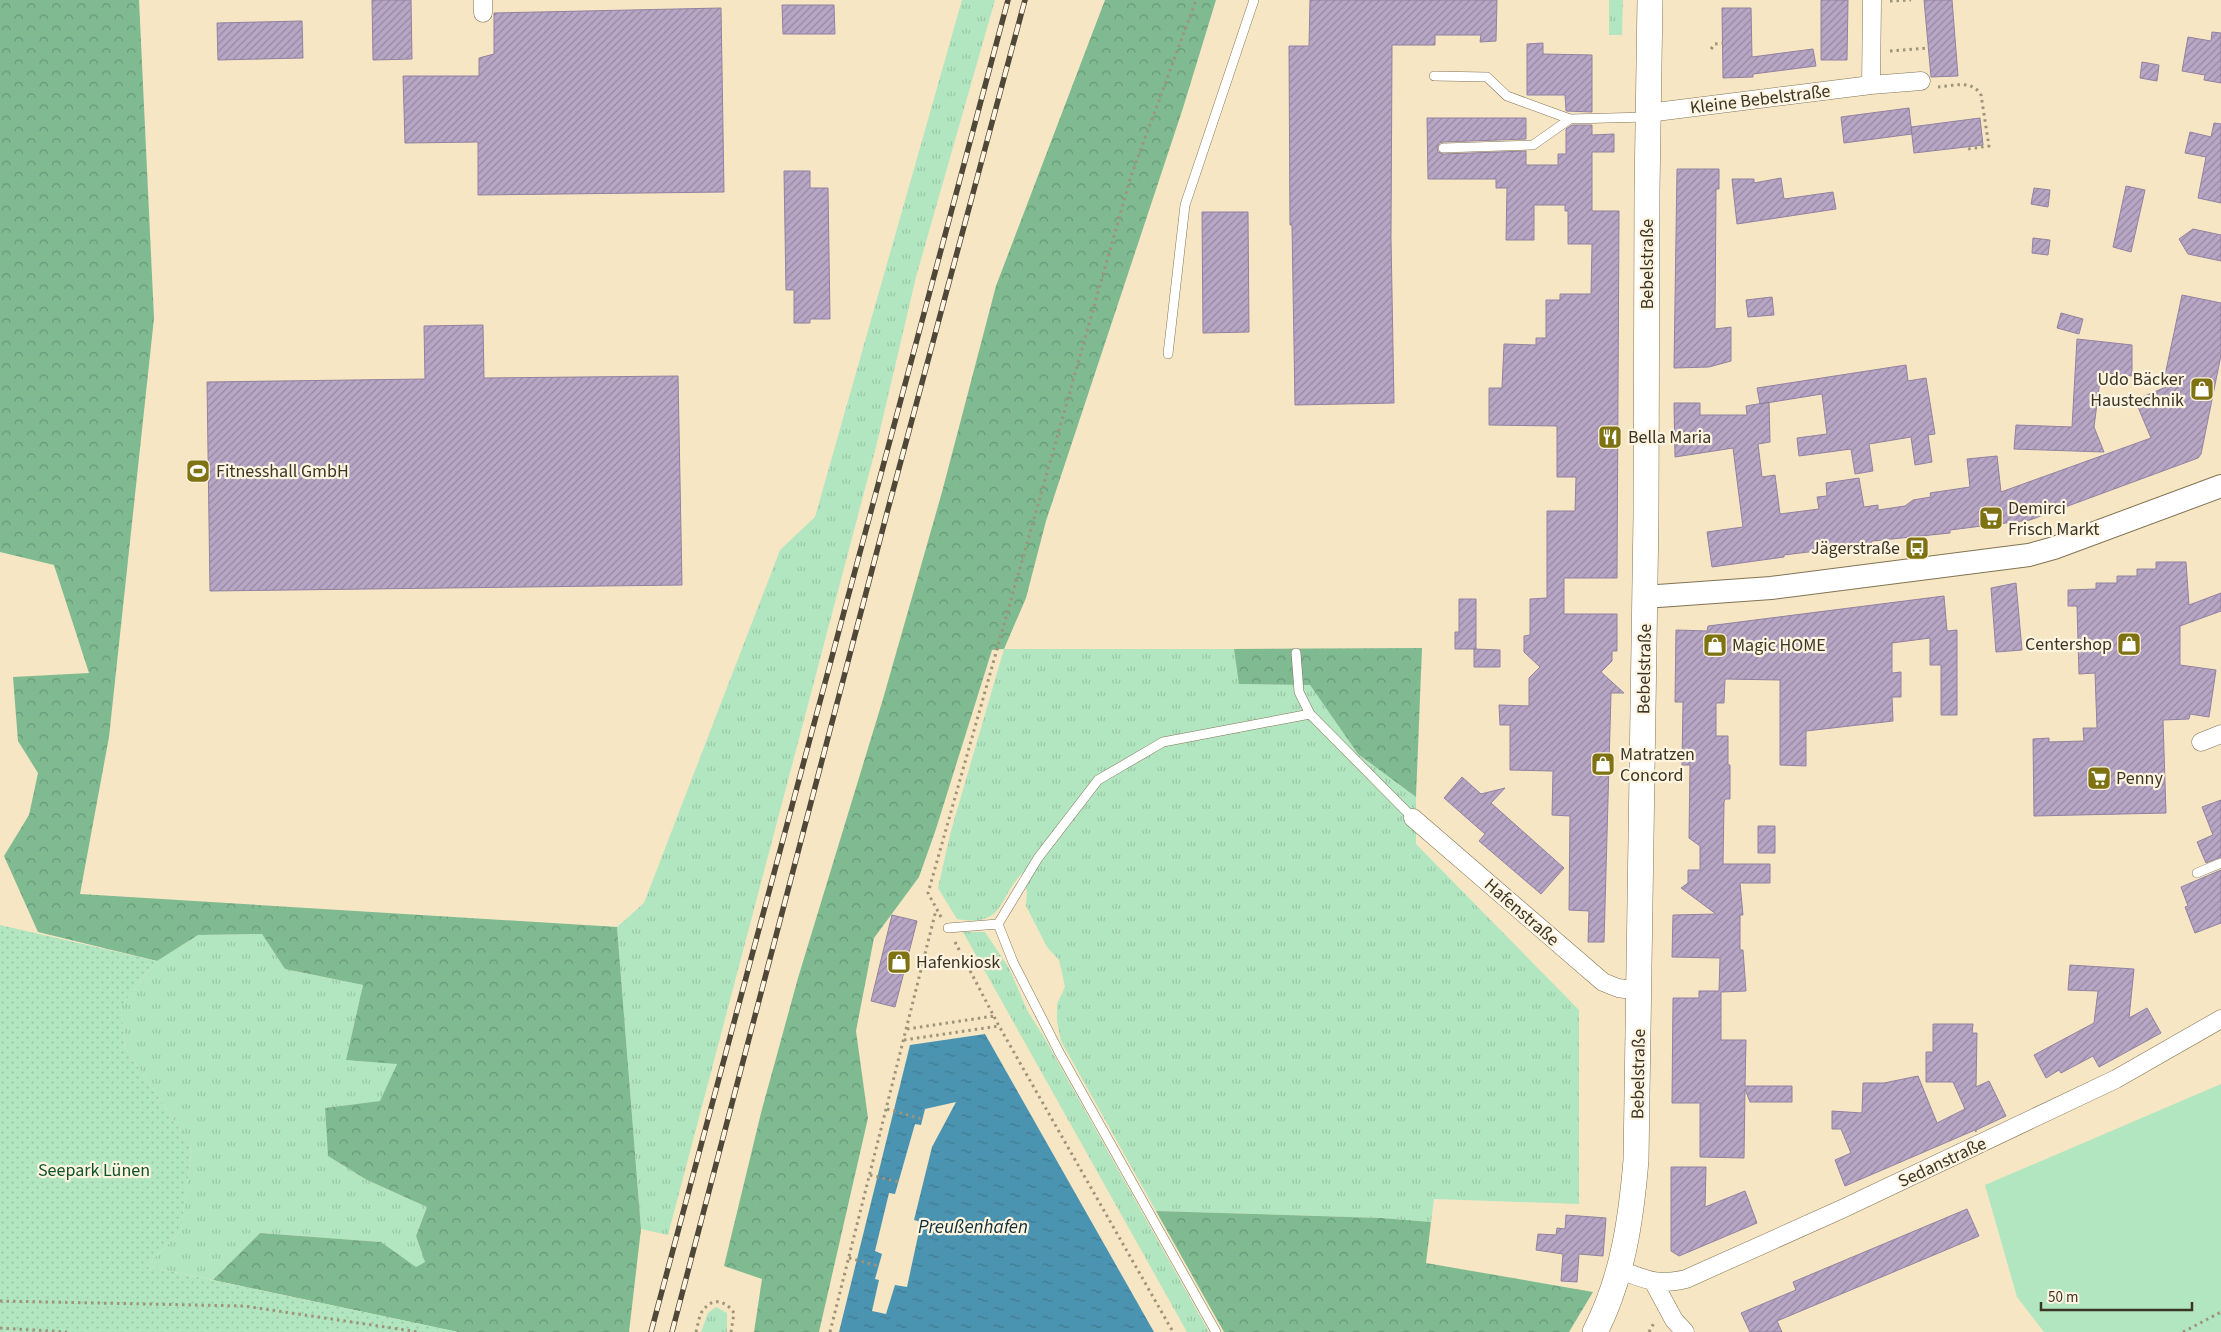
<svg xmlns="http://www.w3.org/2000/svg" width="2221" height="1332" font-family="'Source Sans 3',sans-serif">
  <defs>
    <pattern id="grass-tufts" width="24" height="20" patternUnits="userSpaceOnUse" patternTransform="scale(1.25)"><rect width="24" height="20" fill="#b2e6c1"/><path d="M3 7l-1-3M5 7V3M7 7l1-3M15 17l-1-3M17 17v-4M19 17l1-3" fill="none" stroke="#9ac6a6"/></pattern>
    <pattern id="forest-crowns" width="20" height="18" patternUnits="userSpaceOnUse" patternTransform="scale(1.25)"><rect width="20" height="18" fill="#7fba91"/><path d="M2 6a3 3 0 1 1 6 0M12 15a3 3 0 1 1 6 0" fill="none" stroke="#699876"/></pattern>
    <pattern id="park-dots" width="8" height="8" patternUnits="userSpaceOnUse" patternTransform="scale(1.25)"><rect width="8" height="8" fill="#b2e6c1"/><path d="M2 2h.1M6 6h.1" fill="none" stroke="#9ac6a6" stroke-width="1.8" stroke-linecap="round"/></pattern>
    <pattern id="water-ripples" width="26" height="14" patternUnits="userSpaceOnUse" patternTransform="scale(1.25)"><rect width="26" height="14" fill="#4b94b1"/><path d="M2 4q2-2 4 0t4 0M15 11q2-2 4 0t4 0" fill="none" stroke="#407a90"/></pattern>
    <pattern id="building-hatch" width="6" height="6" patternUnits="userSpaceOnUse" patternTransform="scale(1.25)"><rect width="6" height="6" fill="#b7a6c5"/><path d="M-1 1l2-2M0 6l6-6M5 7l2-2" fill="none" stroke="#9688a0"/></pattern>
  </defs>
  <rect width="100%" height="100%" fill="#f6e6c3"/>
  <path fill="url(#grass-tufts)" d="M 962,0 L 995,0 L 916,277 L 876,447 L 668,1235 L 641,1229 L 617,927 L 644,903 L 780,550 L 815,517 Z
    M 1609,0 L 1623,0 L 1622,35 L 1609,35 Z
    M 1004,649 L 1234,649 L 1240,684 L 1310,685 L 1358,754 L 1416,797 L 1416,844 L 1579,1010 L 1579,1204 L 1434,1199 L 1431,1222 L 1382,1218 L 1156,1211 L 1061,1041 L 1057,1021 L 1057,1004 L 1065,987 L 1062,973 L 1059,960 L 1047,947 L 1026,906 L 1027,892 L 1022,873 C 997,901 1004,927 957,919 L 938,888 L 951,831 Z
    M 963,932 L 985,932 L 1009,968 L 1027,1010 L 1045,1039 L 1209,1332 L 1187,1332 Z
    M 262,934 L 285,969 L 363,985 L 346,1060 L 397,1063 L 381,1101 L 325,1108 L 328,1156 L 367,1180 L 427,1207 L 416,1236 L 425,1262 L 416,1267 L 381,1242 L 260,1233 L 213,1280 L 146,1266 L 181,1231 L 192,1147 L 125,1048 L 121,1006 L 157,961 L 198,935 Z
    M 716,1307 L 727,1313 L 727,1332 L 701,1332 L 708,1313 Z"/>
  <path fill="url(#forest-crowns)" d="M 0,0 L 139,0 L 154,318 L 109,737 L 80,894 L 617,927 L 641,1229 L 629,1332 L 458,1332 L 213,1280 L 260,1233 L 381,1242 L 416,1267 L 425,1262 L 416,1236 L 427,1207 L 367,1180 L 328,1156 L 325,1108 L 380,1101 L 397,1064 L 346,1060 L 363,985 L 285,969 L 262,934 L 198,935 L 157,961 L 38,932 L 4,856 L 29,815 L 38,773 L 18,741 L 13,677 L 89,673 L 54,565 L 0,552 Z
    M 1105,0 L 1216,0 L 1183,108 L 1046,521 L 1026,598 L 1004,649 L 992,650 L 936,829 L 919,877 L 874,938 L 856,1031 L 868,1118 L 819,1332 L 754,1332 L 762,1279 L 724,1266 L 761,1113 L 798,978 L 883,699 L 942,492 L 996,286 Z
    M 1422,648 L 1416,797 L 1358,754 L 1310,685 L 1239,684 L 1234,649 Z
    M 1156,1211 L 1382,1218 L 1431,1222 L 1426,1263 L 1593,1292 L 1569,1332 L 1224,1332 Z"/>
  <path fill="url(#park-dots)" d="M 0,925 L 157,961 L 121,1006 L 125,1048 L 192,1147 L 181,1231 L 146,1266 L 458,1332 L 0,1332 Z"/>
  <path fill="#b2e6c1" d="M 2221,1084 L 2221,1332 L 2044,1332 L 2017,1297 L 1985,1185 Z"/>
  <path fill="url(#water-ripples)" d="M 985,1034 L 1154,1332 L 839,1332 L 910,1045 Z"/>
  <path fill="#f6e6c3" d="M 956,1102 L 932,1147 L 914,1220 L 921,1222 L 907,1287 L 895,1285 L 886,1314 L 872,1311 L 879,1280 L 875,1279 L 882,1254 L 875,1251 L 889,1193 L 895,1194 L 915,1124 L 921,1125 L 925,1109 Z"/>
  <path fill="url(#building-hatch)" stroke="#9282a0" d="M 372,0 L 411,0 L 412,59 L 373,60 Z
    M 1310,0 L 1497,0 L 1496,41 L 1480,42 L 1481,35 L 1435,35 L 1435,45 L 1392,45 L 1391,238 L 1394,403 L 1295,405 L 1292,225 L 1290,225 L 1289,46 L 1309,46 Z
    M 1821,0 L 1848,0 L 1847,60 L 1821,60 Z
    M 1924,0 L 1952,0 L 1958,76 L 1931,77 Z
    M 782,5 L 834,5 L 835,34 L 783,34 Z
    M 721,8 L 724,192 L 478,195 L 478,142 L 405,143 L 403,76 L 479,76 L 479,58 L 494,54 L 494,13 Z
    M 1722,8 L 1751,8 L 1752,57 L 1813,49 L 1816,66 L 1753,74 L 1753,77 L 1723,78 Z
    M 302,21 L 303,58 L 218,60 L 217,23 Z
    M 2212,32 L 2221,33 L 2221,83 L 2204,80 L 2205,75 L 2182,71 L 2188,37 L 2211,41 Z
    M 1543,43 L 1543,54 L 1592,55 L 1592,112 L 1566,111 L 1565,95 L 1527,95 L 1527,44 Z
    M 2142,62 L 2159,65 L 2157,81 L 2140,78 Z
    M 1909,108 L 1912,134 L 1844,143 L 1841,117 Z
    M 1427,118 L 1526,118 L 1526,139 L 1443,142 L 1439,143 L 1437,148 L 1438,152 L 1443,154 L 1526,151 L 1526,165 L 1558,165 L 1558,154 L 1566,154 L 1566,129 L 1572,125 L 1592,125 L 1592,135 L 1614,134 L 1614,152 L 1592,152 L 1592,211 L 1619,211 L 1617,578 L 1564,578 L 1564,614 L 1617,614 L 1617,651 L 1612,651 L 1612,661 L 1601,672 L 1624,693 L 1611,693 L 1604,942 L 1588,942 L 1589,911 L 1569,910 L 1570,816 L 1552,815 L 1553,771 L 1510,770 L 1510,725 L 1500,725 L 1499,705 L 1529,706 L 1529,678 L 1540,667 L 1524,652 L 1524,636 L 1530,635 L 1530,599 L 1547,598 L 1547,511 L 1575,511 L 1576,477 L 1557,477 L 1557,426 L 1489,425 L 1489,388 L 1502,388 L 1504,344 L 1536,345 L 1536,338 L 1546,338 L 1546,300 L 1560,300 L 1560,294 L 1591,294 L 1592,244 L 1568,244 L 1568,211 L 1565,211 L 1565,205 L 1534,205 L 1534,240 L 1506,240 L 1507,188 L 1496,188 L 1496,179 L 1428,179 Z
    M 1980,118 L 1983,145 L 1914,153 L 1911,127 Z
    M 2214,123 L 2221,124 L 2221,203 L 2198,198 L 2206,157 L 2185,153 L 2190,132 L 2211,137 Z
    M 1677,169 L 1719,169 L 1719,189 L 1716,189 L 1715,329 L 1731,327 L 1731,361 L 1709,367 L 1674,368 Z
    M 784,171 L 810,171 L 810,188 L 828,188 L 830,319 L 810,319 L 810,323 L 794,323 L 794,290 L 786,290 Z
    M 1781,178 L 1784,199 L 1833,192 L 1836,209 L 1737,224 L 1732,179 L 1754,179 L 1754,183 Z
    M 2126,186 L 2145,190 L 2131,252 L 2113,247 Z
    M 2034,188 L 2050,190 L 2048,207 L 2031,204 Z
    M 1202,212 L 1248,212 L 1249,332 L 1203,333 Z
    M 2193,229 L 2221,235 L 2221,261 L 2188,254 L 2179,239 Z
    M 2033,238 L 2050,240 L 2048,255 L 2032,253 Z
    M 2182,295 L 2221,303 L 2221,355 L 2201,454 L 2198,458 L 2030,520 L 1950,530 L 1950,533 L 1872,541 L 1871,544 L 1815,548 L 1816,551 L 1784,555 L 1784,557 L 1712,567 L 1707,532 L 1743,527 L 1733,448 L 1675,457 L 1674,403 L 1700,403 L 1700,415 L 1747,415 L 1746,406 L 1769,402 L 1770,442 L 1758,444 L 1762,477 L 1775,475 L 1780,514 L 1819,509 L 1817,497 L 1827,496 L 1826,483 L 1859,478 L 1864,507 L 1878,505 L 1878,510 L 1905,506 L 1913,500 L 1931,497 L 1930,493 L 1970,487 L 1967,459 L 1997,456 L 2001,492 L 2151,438 L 2135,400 L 2178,382 L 2164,380 Z
    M 1772,297 L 1774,315 L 1748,317 L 1746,300 Z
    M 2061,313 L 2083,319 L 2079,334 L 2057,328 Z
    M 483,325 L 484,378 L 678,376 L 682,585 L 210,591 L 207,382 L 425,379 L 424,326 Z
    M 2077,339 L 2132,345 L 2132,376 L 2101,372 L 2094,427 L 2104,452 L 2014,449 L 2016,425 L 2072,427 Z
    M 1906,365 L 1908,381 L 1926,378 L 1935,434 L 1928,435 L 1932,462 L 1915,465 L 1911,437 L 1869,444 L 1873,471 L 1855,474 L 1851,449 L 1799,456 L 1797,438 L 1827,434 L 1822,394 L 1760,404 L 1757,388 Z
    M 2156,562 L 2186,562 L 2189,605 L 2221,593 L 2221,611 L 2180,626 L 2180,665 L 2216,670 L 2209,717 L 2190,714 L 2189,719 L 2163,720 L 2166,813 L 2034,816 L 2033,739 L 2049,738 L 2049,742 L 2084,741 L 2083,728 L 2097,728 L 2095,673 L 2079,674 L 2077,606 L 2068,606 L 2068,590 L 2096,589 L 2096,583 L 2117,583 L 2117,576 L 2137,576 L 2137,569 L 2156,569 Z
    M 2016,583 L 2022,650 L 1996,652 L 1991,588 Z
    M 1944,596 L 1947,631 L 1957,630 L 1957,715 L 1941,715 L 1941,665 L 1930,665 L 1930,638 L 1892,643 L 1892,673 L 1901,672 L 1901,697 L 1892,697 L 1893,721 L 1806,731 L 1806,766 L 1780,765 L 1780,680 L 1725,679 L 1724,703 L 1716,703 L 1716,736 L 1728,736 L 1728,765 L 1730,765 L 1730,799 L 1725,799 L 1724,802 L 1723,864 L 1770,864 L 1770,883 L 1740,883 L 1743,915 L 1740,915 L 1740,950 L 1743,950 L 1746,991 L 1721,992 L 1721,1040 L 1746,1040 L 1745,1086 L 1792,1086 L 1792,1102 L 1750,1102 L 1745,1089 L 1744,1158 L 1700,1157 L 1700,1103 L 1672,1103 L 1673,998 L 1699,998 L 1699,991 L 1719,991 L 1720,958 L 1672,957 L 1673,915 L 1716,914 L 1681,888 L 1688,883 L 1688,870 L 1700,870 L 1700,846 L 1689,838 L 1690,765 L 1682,765 L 1683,702 L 1675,702 L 1676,630 L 1707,631 L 1708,626 Z
    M 1459,599 L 1476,599 L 1476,649 L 1455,649 L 1455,632 L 1459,632 Z
    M 1474,649 L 1500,650 L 1500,667 L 1474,667 Z
    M 1462,777 L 1481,794 L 1505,788 L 1491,803 L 1564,868 L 1541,894 L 1479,841 L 1485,834 L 1444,798 Z
    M 2221,800 L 2221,857 L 2206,863 L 2197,842 L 2213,835 L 2202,807 Z
    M 1758,826 L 1775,826 L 1775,853 L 1758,853 Z
    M 2221,870 L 2221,923 L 2195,933 L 2185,907 L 2188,906 L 2181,887 Z
    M 892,915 L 917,921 L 895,1007 L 871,1001 Z
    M 2070,965 L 2134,969 L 2129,1018 L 2147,1008 L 2161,1033 L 2099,1067 L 2093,1056 L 2061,1073 L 2059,1070 L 2046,1078 L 2034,1055 L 2094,1023 L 2098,991 L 2068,990 Z
    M 1933,1024 L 1973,1024 L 1972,1033 L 1977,1033 L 1976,1087 L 1989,1081 L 2006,1116 L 1976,1130 L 1976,1132 L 1975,1130 L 1845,1186 L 1835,1160 L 1851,1153 L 1841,1129 L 1832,1129 L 1832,1111 L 1862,1113 L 1863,1083 L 1884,1083 L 1918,1076 L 1937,1123 L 1965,1109 L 1953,1082 L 1926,1082 L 1926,1052 L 1933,1052 Z
    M 1671,1167 L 1706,1167 L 1705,1207 L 1745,1191 L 1757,1223 L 1679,1256 L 1671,1251 Z
    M 1967,1209 L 1979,1236 L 1777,1321 L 1782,1332 L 1750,1332 L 1741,1313 L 1796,1290 L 1793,1282 Z
    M 1566,1215 L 1606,1218 L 1603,1256 L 1579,1254 L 1577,1282 L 1561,1281 L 1563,1254 L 1536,1250 L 1538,1234 L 1556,1235 L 1557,1228 L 1565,1229 Z"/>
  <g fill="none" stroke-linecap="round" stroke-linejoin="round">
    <g stroke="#827354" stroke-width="10">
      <path id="service" d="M 1434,76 L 1487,77 L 1507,96 L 1570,119
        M 1443,148 L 1533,145 L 1570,119 L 1647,117
        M 1168,354 L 1185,205 L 1254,0
        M 1296,653 L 1299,692 L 1310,714
        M 2197,873 L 2221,863
        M 998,924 L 1013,962 L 1059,1052 L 1216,1332
        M 948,928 L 998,924 L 1038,858 L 1098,780 L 1163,742 L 1310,714 L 1413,818"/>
    </g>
    <g stroke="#827354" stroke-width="19">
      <path id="minor" d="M 483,0 L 483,13
        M 1871,85 L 1872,0
        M 1648,113 L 1871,85 L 1921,81
        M 2201,742 L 2221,734
        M 1413,818 L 1603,982 L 1618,988 L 1639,991
        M 1620,1270 C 1648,1280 1656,1286 1686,1279 L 1842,1209 L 2116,1079 L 2221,1019
        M 1654,1283 L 1674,1320 L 1685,1332"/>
    </g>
    <g stroke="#827354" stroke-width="24">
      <path id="tertiary" d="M 1644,597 L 1771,588 L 2029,555 L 2054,548 L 2221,486"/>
    </g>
    <g stroke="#827354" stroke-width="26">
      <path id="secondary" d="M 1595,1332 C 1623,1277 1631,1220 1636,1160 L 1646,516 L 1647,192 L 1650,0"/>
    </g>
    <path stroke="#9f947b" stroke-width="3" stroke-dasharray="2.5 4" stroke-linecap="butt" d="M 1890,1 L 1911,0
      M 1711,49 L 1715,44 L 1723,43
      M 1890,51 L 1928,48
      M 1938,87 C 1953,86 1972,79 1981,95 L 1989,146 L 1968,149
      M 941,917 L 928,893 L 1131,176 L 1196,0
      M 955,942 L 999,1026 L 1173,1332
      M 907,1029 L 994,1016
      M 904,1040 L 999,1026
      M 887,1109 L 922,1119
      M 870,1175 L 899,1182
      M 849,1258 L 879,1266
      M 0,1301 L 244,1306 L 419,1332
      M 0,1328 L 67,1332
      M 696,1332 C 698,1325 699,1314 704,1309 C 714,1297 726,1301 734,1313 L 731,1332
      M 830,1332 L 936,910
      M 1649,1332 L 1655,1321
      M 2183,1332 L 2221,1312"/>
    <use href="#service" stroke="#fff" stroke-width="9"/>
    <use href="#minor" stroke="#fff" stroke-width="18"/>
    <use href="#tertiary" stroke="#fff" stroke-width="22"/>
    <use href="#secondary" stroke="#fff" stroke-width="25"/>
    <g stroke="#4f4838" stroke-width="5.5">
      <path id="rail" d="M 651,1332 L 1008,0
        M 672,1332 L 888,509 L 1025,0"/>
    </g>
    <use href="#rail" stroke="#fef4df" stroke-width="4" stroke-dasharray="11" stroke-linecap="butt"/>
  </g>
  <defs>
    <g id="shop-square" transform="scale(1.25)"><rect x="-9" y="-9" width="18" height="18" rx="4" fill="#7e7212" stroke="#fef4df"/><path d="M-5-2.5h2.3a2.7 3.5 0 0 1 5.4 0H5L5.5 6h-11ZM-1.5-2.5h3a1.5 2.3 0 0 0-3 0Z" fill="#fff"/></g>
    <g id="restaurant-square" transform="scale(1.25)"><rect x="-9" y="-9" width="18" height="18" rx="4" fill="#7e7212" stroke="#fef4df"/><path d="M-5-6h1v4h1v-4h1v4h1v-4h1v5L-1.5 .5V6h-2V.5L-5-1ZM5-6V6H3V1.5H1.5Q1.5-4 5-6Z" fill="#fff"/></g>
    <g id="stadium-square" transform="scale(1.25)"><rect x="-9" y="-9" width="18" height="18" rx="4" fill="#7e7212" stroke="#fef4df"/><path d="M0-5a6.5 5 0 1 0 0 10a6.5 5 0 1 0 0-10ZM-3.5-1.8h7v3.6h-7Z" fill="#fff"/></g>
    <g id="supermarket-square" transform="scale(1.25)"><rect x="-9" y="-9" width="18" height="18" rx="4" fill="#7e7212" stroke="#fef4df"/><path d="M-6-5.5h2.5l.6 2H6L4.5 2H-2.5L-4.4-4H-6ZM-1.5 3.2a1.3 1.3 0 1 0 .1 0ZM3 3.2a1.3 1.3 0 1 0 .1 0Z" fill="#fff"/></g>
    <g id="bus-square" transform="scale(1.25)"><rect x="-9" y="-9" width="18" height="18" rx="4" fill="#7e7212" stroke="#fef4df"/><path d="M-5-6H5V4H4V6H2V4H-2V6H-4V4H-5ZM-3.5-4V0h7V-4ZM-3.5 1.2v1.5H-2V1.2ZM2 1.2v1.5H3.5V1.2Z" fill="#fff"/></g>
  </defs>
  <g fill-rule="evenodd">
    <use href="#shop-square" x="2202" y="389"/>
    <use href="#restaurant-square" x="1610" y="437"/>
    <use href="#stadium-square" x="198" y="471"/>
    <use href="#supermarket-square" x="1991" y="518"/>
    <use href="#bus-square" x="1917" y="548"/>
    <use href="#shop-square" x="2129" y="644"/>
    <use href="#shop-square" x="1715" y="645"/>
    <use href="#shop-square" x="1603" y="764"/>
    <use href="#supermarket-square" x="2099" y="778"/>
    <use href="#shop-square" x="899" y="962"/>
  </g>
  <g text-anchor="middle" stroke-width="4.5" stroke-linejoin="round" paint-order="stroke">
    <g font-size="18" fill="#3b3527" stroke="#fef4df">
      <text transform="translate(1760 99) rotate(-7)" y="6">Kleine Bebelstraße</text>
      <text transform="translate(1647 264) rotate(-90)" y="6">Bebelstraße</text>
      <text transform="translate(1644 669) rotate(-89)" y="6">Bebelstraße</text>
      <text transform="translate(1522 912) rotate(41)" y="6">Hafenstraße</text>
      <text transform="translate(1638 1074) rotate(-89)" y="6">Bebelstraße</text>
      <text transform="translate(1942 1162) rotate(-25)" y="6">Sedanstraße</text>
    </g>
    <g font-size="18" fill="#3b3527" stroke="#fef4df" text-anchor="start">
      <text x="2184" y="385" text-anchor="end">Udo Bäcker<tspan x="2184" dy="21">Haustechnik</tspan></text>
      <text x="1628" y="443">Bella Maria</text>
      <text x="216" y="477">Fitnesshall GmbH</text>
      <text x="2008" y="514">Demirci<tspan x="2008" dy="21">Frisch Markt</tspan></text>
      <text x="1900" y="554" text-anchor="end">Jägerstraße</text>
      <text x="2112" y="650" text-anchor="end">Centershop</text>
      <text x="1732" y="651">Magic HOME</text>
      <text x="1620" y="760">Matratzen<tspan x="1620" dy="21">Concord</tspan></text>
      <text x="2116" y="784">Penny</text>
      <text x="916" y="968">Hafenkiosk</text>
    </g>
    <g font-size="18" fill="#0c532d" stroke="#fef4df">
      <text x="94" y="1176">Seepark Lünen</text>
    </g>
    <g font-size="19" font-style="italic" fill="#0b2e3b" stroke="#fef4df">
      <text x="973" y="1233">Preußenhafen</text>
    </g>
  </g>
  <path d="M2041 1302v8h151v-8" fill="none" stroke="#3b3527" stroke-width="2.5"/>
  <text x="2048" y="1302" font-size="15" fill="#3b3527" stroke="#fef4df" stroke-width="4" paint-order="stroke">50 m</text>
</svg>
